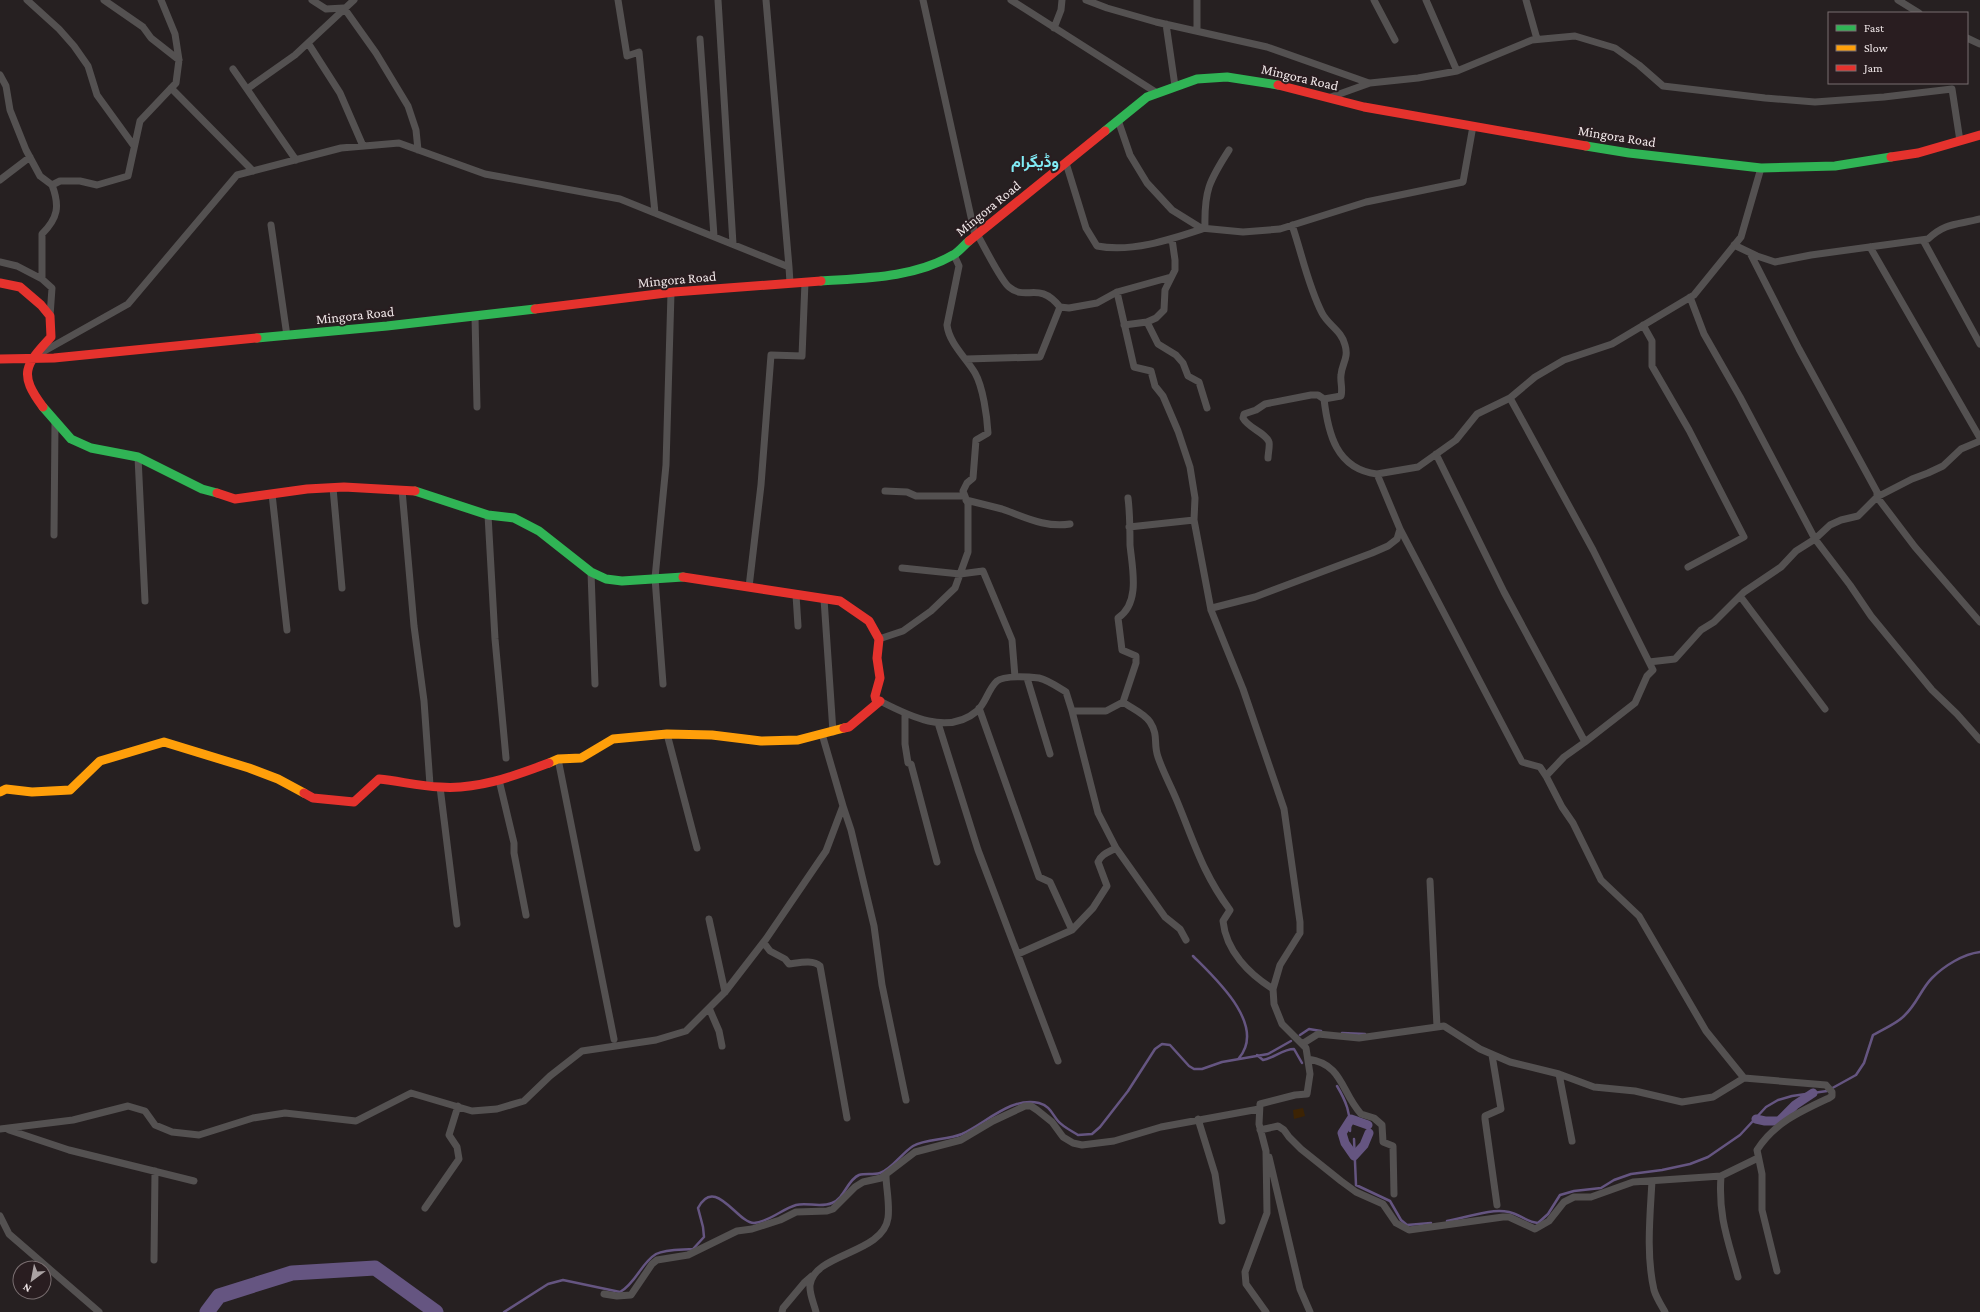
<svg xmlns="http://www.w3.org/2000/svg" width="1980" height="1312" font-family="'Crimson Pro',Vazirmatn,serif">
  <rect width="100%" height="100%" fill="#262021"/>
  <path fill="#3c2304" d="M 1303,1108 L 1305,1116 L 1294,1119 L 1293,1110 Z"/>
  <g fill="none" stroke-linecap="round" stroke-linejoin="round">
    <path stroke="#655581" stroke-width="2.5" d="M 1193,956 C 1215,978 1267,1025 1239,1058
      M 1342,1033 L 1365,1034
      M 1300,1035 L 1309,1029 L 1321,1031
      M 1257,1055 L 1263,1060 C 1274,1058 1283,1049 1294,1049 L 1302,1063
      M 1337,1086 C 1346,1101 1351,1114 1350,1131
      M 1354,1139 L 1356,1185 L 1390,1201 L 1401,1220 L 1407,1225 L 1431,1223
      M 1447,1221 C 1467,1218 1489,1208 1509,1212 C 1519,1214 1527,1222 1538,1223 L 1548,1214 L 1560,1195 L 1574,1191 L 1601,1188 L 1614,1180 L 1631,1174 L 1662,1170 L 1690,1164 L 1708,1157 L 1740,1135 L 1766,1107 L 1778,1100 L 1792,1096 L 1827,1091 L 1856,1075 L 1864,1063 L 1873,1035 C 1883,1029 1896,1024 1904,1016 C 1917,1004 1921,989 1932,978 C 1944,966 1963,954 1980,952
      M 504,1312 L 548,1284 L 563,1280 L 620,1292 C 636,1283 641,1263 656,1254 C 666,1249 682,1250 693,1249 L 704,1237 L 703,1227 L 698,1208 C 715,1175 737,1223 754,1223 C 769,1222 782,1209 796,1205 C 807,1202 820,1208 832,1203 C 845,1198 847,1180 859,1175 C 865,1173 873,1175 880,1173 C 891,1170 902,1153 913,1146 C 925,1139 948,1140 962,1134 C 986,1123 1012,1096 1039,1103 C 1050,1106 1052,1114 1058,1121 C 1063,1127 1072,1131 1078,1135 L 1092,1134 L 1100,1127 L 1128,1091 L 1155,1049 L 1162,1044 L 1170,1045 L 1189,1066 L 1194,1069 L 1202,1069 L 1222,1062 L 1268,1054 L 1291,1041"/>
    <path stroke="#655581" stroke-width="9" d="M 1756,1119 L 1765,1121 L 1779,1121 L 1795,1105 L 1813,1093
      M 1368,1125 L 1351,1119 L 1342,1133 L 1345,1143 L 1354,1156 L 1364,1145 L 1369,1133"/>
    <path stroke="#655581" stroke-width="15" d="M 207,1312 L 219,1296 L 292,1273 L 375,1268 L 436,1312"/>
    <path stroke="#545151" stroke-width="7" d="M 27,0 L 59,29 L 74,46 L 88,66 L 97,95 L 134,146
      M 104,0 L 143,27 L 151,38 L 179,60
      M 312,0 L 326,9 L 344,8 L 376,53 L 408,106 L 416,130 L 418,150
      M 618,0 L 627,56 L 639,52 L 655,213
      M 718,0 L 733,244
      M 766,0 L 789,267
      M 923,0 L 975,235
      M 1011,0 L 1157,93
      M 1086,0 L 1107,8 L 1156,22 L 1267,47 L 1369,83
      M 1374,0 L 1395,40
      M 1426,0 L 1457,71
      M 1526,0 L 1537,39
      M 1898,0 L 1919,13
      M 1166,24 L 1175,86
      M 1054,28 L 1061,10 L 1062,0
      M 1197,31 L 1197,0
      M 1967,38 L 1980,44
      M 700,39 L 714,236
      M 308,43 L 340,93 L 363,146
      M 233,69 L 296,160
      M 0,75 L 6,86 L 10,110 L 26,150 L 40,176 L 52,185
      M 171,88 L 253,171
      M 247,89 L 295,55 L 354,0
      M 1331,97 L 1370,83 L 1418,78 L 1457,71 L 1532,40 L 1575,36 L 1615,48 L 1639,65 L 1663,86 L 1765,98 L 1815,102 L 1884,97 L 1952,89 L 1960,141
      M 1118,120 L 1130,155 L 1147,183 L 1172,210 L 1201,228 L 1243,232 L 1280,229 L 1366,202 L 1463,182 L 1473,126
      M 1066,163 L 1086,228 L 1097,246 C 1132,253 1172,239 1205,228 C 1204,191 1209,181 1229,150
      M 0,180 L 30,157
      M 271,225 L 287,336
      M 1292,225 C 1302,254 1308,286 1322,313 C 1328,325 1342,331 1345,345 C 1349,358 1342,363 1341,375 C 1340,382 1343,388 1341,396 L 1324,399 C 1328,433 1336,469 1377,474
      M 977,234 C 983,244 1001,281 1009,287 C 1027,302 1038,280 1060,307 L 1069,308 L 1097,303 L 1117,292 L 1171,277
      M 1172,239 L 1175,260 L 1175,270 L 1165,290 L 1164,310 L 1156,318 L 1147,322 L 1158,344 L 1176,355 L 1183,363 L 1188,376 L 1199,382 L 1207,408
      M 1923,240 L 1980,344
      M 1734,245 L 1757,256 L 1775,262 L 1811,255 L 1928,239 C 1946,222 1958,225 1980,219
      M 1870,247 L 1980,438
      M 1750,253 L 1799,349 L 1877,492 L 1877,497 L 1915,547 L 1980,622
      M 0,262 L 17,266 L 42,279
      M 1117,292 L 1134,367 L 1151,371 L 1155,386 L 1163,396 L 1178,431 L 1190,467 L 1195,498 L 1194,520 L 1211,610 L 1243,689 L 1284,809 L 1300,922 L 1300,933 L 1280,965 L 1273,989 L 1274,1004 L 1282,1024 L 1306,1048 L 1310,1074 L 1307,1094 L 1295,1095 L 1260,1104 L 1259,1124 L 1266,1151 L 1267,1213 L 1245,1272 L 1246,1284 L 1266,1312
      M 1690,297 L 1704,334 L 1740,397 L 1815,539 L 1850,585 L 1871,616 L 1932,690 L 1957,714 L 1980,740
      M 50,316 L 52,288 L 42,279 L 42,234 C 58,218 60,206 52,185 L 60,181 L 80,181 L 97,185 L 128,176 L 140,121 L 176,83 L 179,60 L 175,34 L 161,0
      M 475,316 L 477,407
      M 1124,325 L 1147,322
      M 1643,325 L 1652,341 L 1652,366 L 1689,430 L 1744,537 L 1688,567
      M 39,354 L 128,304 L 237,175 L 341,148 L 399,143 L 485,174 L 620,199 L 789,267 L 790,283
      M 966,359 L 1040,357 L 1060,307
      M 1510,398 L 1593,550 L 1649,662 L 1675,659 L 1701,630 L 1714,622 L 1744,592 L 1781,567 L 1796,551 L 1815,539 L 1830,525 L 1841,520 L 1858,516 L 1877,497 L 1912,479 L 1928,473 L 1943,466 L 1961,449 L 1980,441
      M 1436,454 L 1504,592 L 1585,742 L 1564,757 L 1546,776 L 1562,807 L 1573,823 L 1601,880 L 1639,916 L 1706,1031 L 1744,1078 L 1826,1085 L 1832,1092 L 1832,1096 L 1829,1098 C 1801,1111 1774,1123 1757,1150 L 1762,1174 L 1762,1210 L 1777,1271
      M 138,457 L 145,601
      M 1268,458 C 1268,454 1270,446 1269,442 C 1266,433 1248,428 1243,418 L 1244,414 L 1256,410 L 1265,404 L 1311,395 L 1318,395 L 1324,399
      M 333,488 L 342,588
      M 402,490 L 414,626 L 424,701 L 430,785
      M 885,491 L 907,492 L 916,496 L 964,496
      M 272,494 L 287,630
      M 966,500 C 978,503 990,506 1002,509 C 1025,517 1045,528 1070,524
      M 488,515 L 495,639 L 506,758
      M 1129,527 L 1194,520
      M 1400,529 L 1522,762 L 1540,767 L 1546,776
      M 54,535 L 55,422
      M 902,568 L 960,574 L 983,571 L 1012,640 L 1015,677
      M 591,572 L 595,684
      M 749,587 L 761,485 L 771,355 L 802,356 L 805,282
      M 796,595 L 798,626
      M 1740,596 L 1825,709
      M 824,599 L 833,732
      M 1211,610 L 1212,608 L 1255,597 L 1372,553 L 1388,546 L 1397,539 L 1400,529 L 1377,474 L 1418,467 L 1456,440 L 1477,414 L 1510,398 L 1535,377 L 1564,360 L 1612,344 L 1694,295 L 1741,237 L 1761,168
      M 879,639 L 903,631 L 931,611 L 955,588 L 968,552 L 968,504 L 963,491 L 967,483 L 973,478 L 976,440 L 988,433 C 987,416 983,387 975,373 C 966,358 949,343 947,325 L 959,266 L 954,255
      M 1027,678 L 1050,754
      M 663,684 L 655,578 L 666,465 L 671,293
      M 880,701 C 909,716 948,736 977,711 C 986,703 988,689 997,681 C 1004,675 1030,677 1039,678 C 1048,680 1058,687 1066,692 L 1072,711 L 1106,711 L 1123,702 C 1131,708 1144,713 1150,722 C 1159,736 1153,743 1158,757 C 1163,772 1171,786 1177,801 C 1194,842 1203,874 1230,910 L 1223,921 C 1226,951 1249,974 1273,989
      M 1123,702 L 1136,663 L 1136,656 L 1122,650 L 1118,618 C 1141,603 1132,567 1130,545 C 1130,529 1130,514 1128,498
      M 979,708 L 1039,877 L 1050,882 L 1072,930
      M 1072,711 L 1098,813 L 1116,848 L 1165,917 L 1180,929 L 1186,940
      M 905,715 L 905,744 L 908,763 L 911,764 L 937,862
      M 938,723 L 978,850 L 1058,1061
      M 667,734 L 697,848
      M 1585,742 L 1635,703 L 1647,676 L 1653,670 L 1649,662
      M 558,759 L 614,1039
      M 499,780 L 514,843 L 514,853 L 526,915
      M 440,787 L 457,924
      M 843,806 L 851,830 L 874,926 L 882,985 L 906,1100
      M 1430,881 L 1437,1027
      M 709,919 L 725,992
      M 764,943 L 770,951 L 785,959 L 789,964 C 798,963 813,959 820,966 L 847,1118
      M 1018,954 L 1072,930 L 1093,908 L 1107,886 L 1098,862 C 1101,854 1109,852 1116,848
      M 709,1008 L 719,1031 L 722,1046
      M 1302,1044 L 1318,1034 L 1359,1038 L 1444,1026 L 1480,1049 L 1510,1062 L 1559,1074 L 1594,1087 L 1635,1091 L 1682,1102 L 1713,1097 L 1744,1078
      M 1492,1055 L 1501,1109 L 1485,1116 L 1485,1119 L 1497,1205
      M 1308,1059 C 1343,1064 1341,1092 1361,1114 L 1374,1118 L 1382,1125 L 1383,1142 L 1393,1146 L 1394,1194
      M 1559,1074 L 1572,1141
      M 1198,1119 L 1215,1174 L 1222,1221
      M 0,1129 L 73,1120 L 128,1106 L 145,1111 L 155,1125 L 172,1132 L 199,1135 L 253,1118 L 285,1113 L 356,1121 L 411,1093 L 472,1111 L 497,1109 L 524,1101 L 550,1076 L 582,1051 L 656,1040 L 686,1031 L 725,992 L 766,939 L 826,851 L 843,806 L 822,734
      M 9,1130 L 69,1150 L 194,1181
      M 1260,1130 L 1278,1126 L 1284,1130 L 1289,1137 L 1301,1149 L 1341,1181 L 1356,1192 L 1383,1204 L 1396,1223 L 1409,1230 L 1503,1217 L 1509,1217 L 1535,1229 L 1549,1221 L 1564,1202 L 1574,1197 L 1591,1197 L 1633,1182 L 1721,1176 L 1758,1158
      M 1269,1157 L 1300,1289 L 1310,1312
      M 1721,1176 C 1718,1216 1728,1240 1738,1277
      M 1652,1181 C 1650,1216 1646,1255 1654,1290 C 1656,1297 1661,1305 1665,1312
      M 425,1208 L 459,1159 L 457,1147 L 449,1135 L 458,1106
      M 0,1216 L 9,1234 L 99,1312
      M 154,1260 L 155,1171
      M 604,1294 L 617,1296 L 631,1295 L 652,1264 L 657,1260 L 688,1255 L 737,1231 L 752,1229 L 780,1220 L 796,1212 L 827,1211 L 833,1209 L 855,1187 L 863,1182 L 881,1178 L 915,1152 L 961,1140 L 993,1121 L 1025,1106 L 1031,1106 L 1037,1110 L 1052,1122 L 1063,1137 L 1073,1143 L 1082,1145 L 1114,1141 L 1161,1127 L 1259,1109
      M 782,1312 L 783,1308 L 804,1283 L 812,1276
      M 816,1312 C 814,1304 809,1293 810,1285 C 814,1253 883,1254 888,1218 C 890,1204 886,1188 886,1175"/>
    <path stroke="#30b455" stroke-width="9" d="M 1105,131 L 1147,97 L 1197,79 L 1227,77 L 1278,85
      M 1586,146 L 1629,153 L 1761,168 L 1835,166 L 1891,157
      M 821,281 C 865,278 913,278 953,255 C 959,252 964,245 969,241
      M 257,338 L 387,326 L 535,309
      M 43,407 L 71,439 L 91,448 L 138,457 L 202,489 L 217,493
      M 415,491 L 488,515 L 514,518 L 539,531 L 591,572 L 606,579 L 622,581 L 683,577"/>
    <path stroke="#ff9f0a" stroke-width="9" d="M 549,763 L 558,759 L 581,758 L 613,739 L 667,734 L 712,735 L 761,741 L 798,740 L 844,728
      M 0,792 L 6,789 L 32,792 L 70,790 L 100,761 L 164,742 L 249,768 L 278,779 L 304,793"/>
    <path stroke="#e5322d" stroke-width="9" d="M 1278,85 L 1364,107 L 1586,146
      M 1891,157 L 1918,153 L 1980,135
      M 969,241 L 1105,131
      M 0,283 L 20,287 L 41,305 L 50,316 L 51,337 C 25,365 18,374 43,407
      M 535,309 L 674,292 L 821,281
      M 0,359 L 54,358 L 257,338
      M 217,493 L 235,499 L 307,489 L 344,487 L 415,491
      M 683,577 L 840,601 L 869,621 L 879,639 L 877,658 L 880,678 L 875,696 L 876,700 L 880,701 L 849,727 L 844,728
      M 304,793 L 313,798 L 354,802 L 379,779 C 399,781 419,786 440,787 C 478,790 514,776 549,763"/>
  </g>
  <g text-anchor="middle" stroke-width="4" stroke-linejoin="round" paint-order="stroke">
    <g font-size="14" fill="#f1e8e9" stroke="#291d20">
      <text transform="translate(1300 77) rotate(13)" y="5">Mingora Road</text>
      <text transform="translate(1617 136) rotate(9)" y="5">Mingora Road</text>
      <text transform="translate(988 208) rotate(-39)" y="5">Mingora Road</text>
      <text transform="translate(677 279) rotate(-5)" y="5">Mingora Road</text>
      <text transform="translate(355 315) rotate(-6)" y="5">Mingora Road</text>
    </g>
    <g font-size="16" font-weight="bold" fill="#81ecf6" stroke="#291d20">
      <text x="1035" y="167">وڈیگرام</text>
    </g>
  </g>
  <rect x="1828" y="12" width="140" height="72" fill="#291d20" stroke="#796e70"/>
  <rect x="1836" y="25" width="20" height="6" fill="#30b455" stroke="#796e70"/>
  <text x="1864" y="32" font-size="12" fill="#f1e8e9">Fast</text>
  <rect x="1836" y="45" width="20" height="6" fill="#ff9f0a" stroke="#796e70"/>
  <text x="1864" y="52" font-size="12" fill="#f1e8e9">Slow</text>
  <rect x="1836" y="65" width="20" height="6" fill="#e5322d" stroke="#796e70"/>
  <text x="1864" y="72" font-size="12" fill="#f1e8e9">Jam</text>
  <g transform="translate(32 1280) rotate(212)"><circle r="19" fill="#291d20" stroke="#796e70"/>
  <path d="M0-3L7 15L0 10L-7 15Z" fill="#aaa2a3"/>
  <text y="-6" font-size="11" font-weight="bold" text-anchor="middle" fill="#f1e8e9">N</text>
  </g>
</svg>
